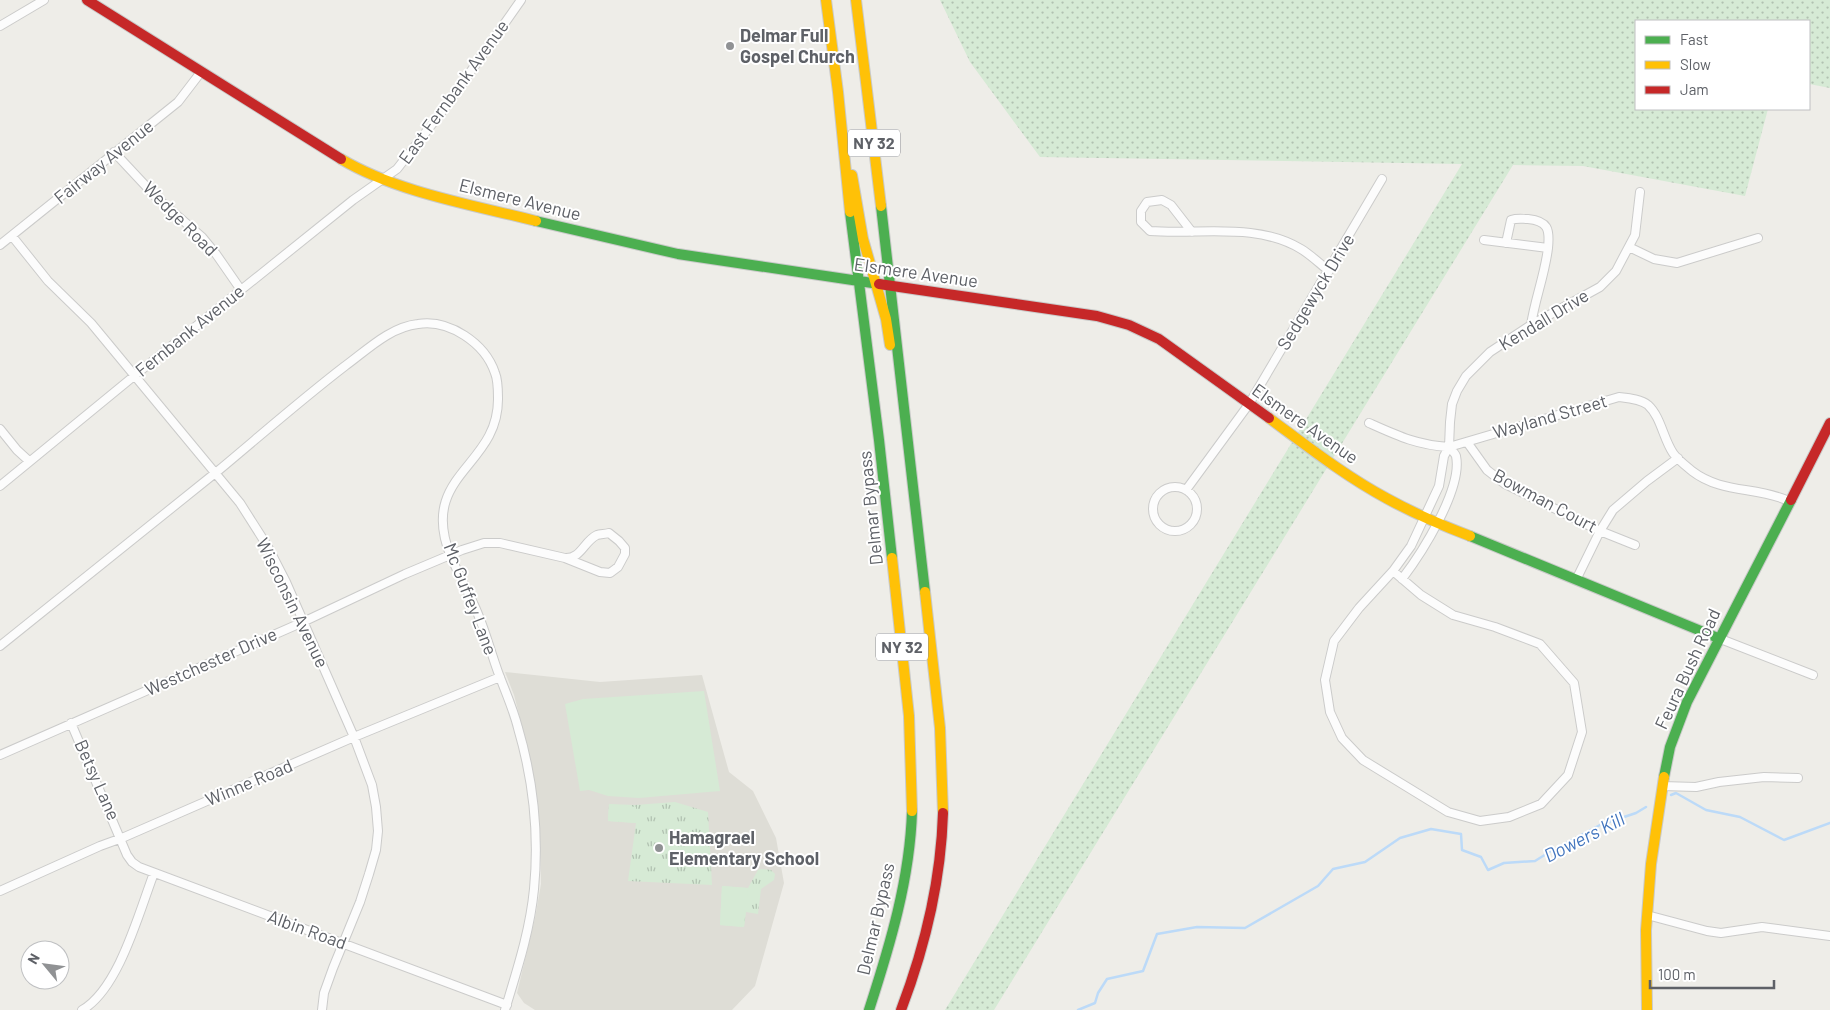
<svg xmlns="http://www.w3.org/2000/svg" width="1830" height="1010" font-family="Barlow,sans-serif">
  <defs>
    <pattern id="grass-dots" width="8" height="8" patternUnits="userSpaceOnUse" patternTransform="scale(1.25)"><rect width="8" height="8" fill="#d6ead5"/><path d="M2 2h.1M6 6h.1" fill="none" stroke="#b1c1b1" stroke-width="1.8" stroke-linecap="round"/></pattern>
    <pattern id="park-tufts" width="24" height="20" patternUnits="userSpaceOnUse" patternTransform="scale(1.25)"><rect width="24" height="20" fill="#d6ead5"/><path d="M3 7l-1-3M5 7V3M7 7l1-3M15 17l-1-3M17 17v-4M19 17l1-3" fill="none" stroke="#b1c1b1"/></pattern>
  </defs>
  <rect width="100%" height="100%" fill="#eeede8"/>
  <path fill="#deddd6" d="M 505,672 L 600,682 L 702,675 L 729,772 L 753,791 L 776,838 L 784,883 L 755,986 L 732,1010 L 535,1010 L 524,1003 L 517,993 L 535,918 L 541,884 L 540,832 L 536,792 L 527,745 L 514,695 Z"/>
  <path fill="url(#grass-dots)" d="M 940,0 L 1830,0 L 1830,88 L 1809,84 L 1809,21 L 1636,21 L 1636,109 L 1768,109 L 1745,196 L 1583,166 L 1513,165 L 994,1010 L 945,1010 L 1462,164 L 1040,157 L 970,62 Z"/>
  <path fill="url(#park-tufts)" d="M 675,802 L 708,812 L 712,885 L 628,881 L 636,823 L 608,821 L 609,804 L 635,805 Z
    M 761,869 L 771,870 L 775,874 L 774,880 L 761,889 L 758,914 L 746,912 L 744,927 L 720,925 L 722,886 L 748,888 L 758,870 Z"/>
  <path fill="#d6ead5" d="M 704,691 L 720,791 L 639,798 L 608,796 L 589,790 L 580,791 L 565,704 L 583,699 Z
    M 609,804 L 636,807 L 636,823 L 608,821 Z
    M 722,886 L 748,888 L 744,927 L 720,925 Z"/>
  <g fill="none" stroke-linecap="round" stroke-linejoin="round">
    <path stroke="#bcdaf8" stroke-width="2.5" d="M 1671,795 L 1676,793 L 1706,810 L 1740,817 L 1784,840 L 1830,823
      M 1078,1010 L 1095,1003 L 1098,993 L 1107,979 L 1143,971 L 1157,934 L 1197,927 L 1245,928 L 1318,886 L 1333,869 L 1365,862 L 1400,838 L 1431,829 L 1461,834 L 1462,850 L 1481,857 L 1488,870 L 1504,863 L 1535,861 L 1551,851 L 1600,825 L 1636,813 L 1646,807"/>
    <g stroke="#cbcbca" stroke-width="10">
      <path id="street" d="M 0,26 L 44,0
        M 114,152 L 157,198 L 202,237 L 216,254 L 241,290
        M 1192,232 L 1171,205 L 1162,200 L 1147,202 L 1141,211 L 1141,222 L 1150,231 C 1200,235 1256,222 1301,249 C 1311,255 1320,264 1329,271
        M 12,236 L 48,281 L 91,323 L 240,503 L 268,547 L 286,582 L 354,737 L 372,785 L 376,807 L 378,831 L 376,850 L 369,874 L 360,902 L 333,968 L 324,993 L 322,1010
        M 1484,240 L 1548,248 C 1545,274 1535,299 1531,325
        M 1506,243 L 1511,220 C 1517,218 1522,219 1528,219 C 1548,221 1550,229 1548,248
        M 0,245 L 178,102 L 201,72
        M 1629,247 L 1654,259 L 1677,263 L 1758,238
        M 1369,423 C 1398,436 1417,445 1449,447 L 1619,397 C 1628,398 1641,399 1648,405 C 1661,417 1663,438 1673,453 C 1677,459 1686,466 1692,471 C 1722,494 1756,486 1789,501
        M 0,429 L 17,450 L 29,461
        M 1467,442 L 1487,470 L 1505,484 L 1600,531 L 1635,545
        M 0,486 L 134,376 L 353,200 L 397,169 L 447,105 L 521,0
        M1153 509a22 22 0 1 1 44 0a22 22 0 1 1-44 0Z
        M 1186,490 L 1249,404 L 1382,179
        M 1393,571 L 1421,595 L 1453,615 L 1495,627 L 1540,644 L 1574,683 L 1582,732 L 1568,775 L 1541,804 L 1509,817 L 1480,821 L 1448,812 L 1363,760 L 1342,738 L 1330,712 L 1325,680 L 1334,641 L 1359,608 Z
        M 1393,571 L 1411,546 L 1439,486 L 1444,456 L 1449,447 L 1450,422 L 1452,404 L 1457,391 L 1466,376 L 1490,352 L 1531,325 L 1600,287 L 1616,271 L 1635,235 L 1640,192
        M 1402,579 C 1421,554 1463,489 1456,456 C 1455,453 1451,450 1449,447
        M 1576,580 L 1600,531 L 1613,510 L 1647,481 L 1678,458
        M 1718,638 L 1813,675
        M 0,646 C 73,588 146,529 219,470 C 261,435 302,399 345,366 C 367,350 390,327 418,324 C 449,319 485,343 495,373 C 498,380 498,390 498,398 C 499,468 417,474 451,557 C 458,573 467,589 474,605 C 484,626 490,650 498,672 C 505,691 513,708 518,728 C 533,779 539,836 534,889 C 530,931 517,970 505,1010
        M 71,723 L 127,855 L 132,862 L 139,867 L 507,1005
        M 0,755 L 303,622 L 405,574 L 462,550 L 484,543 L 500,543 L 565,558 L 600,572 L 610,573 L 618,567 L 625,554 L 625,548 L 619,541 L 609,533 C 605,534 600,534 597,535 C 584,541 581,559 565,558
        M 1662,786 L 1696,787 L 1719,782 L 1764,777 L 1798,778
        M 0,891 L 100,846 L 122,838 L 354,737 L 500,677
        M 1647,915 L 1707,931 L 1721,933 L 1762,927 L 1830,936
        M 82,1010 C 119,989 139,912 154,873"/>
    </g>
    <g stroke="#c9cac9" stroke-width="12">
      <path id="fast" d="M 881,206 L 925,592
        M 850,212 L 879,440 L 892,558
        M 536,221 L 678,254 L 879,284
        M 1470,536 L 1718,638
        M 1664,777 L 1670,747 L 1687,702 L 1791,500
        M 869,1010 C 890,945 910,879 912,811"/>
    </g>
    <g stroke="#c9cac9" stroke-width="12">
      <path id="slow" d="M 826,0 L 838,92 L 850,212
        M 856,0 L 881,206
        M 341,159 C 396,192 473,205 536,221
        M 852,175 L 863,239 L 886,319 L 890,345
        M 1269,418 C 1307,446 1345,476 1386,498 C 1413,513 1441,525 1470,536
        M 892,558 L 909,716 L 912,811
        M 925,592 L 940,728 L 943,813
        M 1647,1010 L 1646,930 L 1651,864 L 1664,777"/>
    </g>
    <g stroke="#c9cac9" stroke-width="12">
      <path id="jam" d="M 87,0 L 341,159
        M 879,284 L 1097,316 L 1129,325 L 1159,339 L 1269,418
        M 1791,500 L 1830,423
        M 901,1010 C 925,947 941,880 943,813"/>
    </g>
    <use href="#street" stroke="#fcfcfc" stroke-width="8"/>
    <use href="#fast" stroke="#4caf50" stroke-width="10"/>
    <use href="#slow" stroke="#ffc107" stroke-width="10"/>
    <use href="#jam" stroke="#c62828" stroke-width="10"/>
  </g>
  <g fill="#909294" stroke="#fff" stroke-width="2">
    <circle cx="730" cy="46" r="5"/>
    <circle cx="659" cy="848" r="5"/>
  </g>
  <g text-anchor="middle" stroke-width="4" stroke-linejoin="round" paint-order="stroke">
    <g fill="#fff" stroke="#8e9095" stroke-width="1">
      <rect x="848" y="129.5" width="52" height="27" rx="4"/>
      <rect x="876" y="633.5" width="52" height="27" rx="4"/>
    </g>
    <g font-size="16" font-weight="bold" fill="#5e6167">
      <text x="874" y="149">NY 32</text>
      <text x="902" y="653">NY 32</text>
    </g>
    <g font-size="18" font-weight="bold" fill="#5e6167" stroke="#fff" text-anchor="start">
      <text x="740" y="42">Delmar Full<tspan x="740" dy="21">Gospel Church</tspan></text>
      <text x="669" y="844">Hamagrael<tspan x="669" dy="21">Elementary School</tspan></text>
    </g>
    <g font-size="18" fill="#5e6167" stroke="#fff">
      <text transform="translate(454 92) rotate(-54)" y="6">East Fernbank Avenue</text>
      <text transform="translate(104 162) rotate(-39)" y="6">Fairway Avenue</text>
      <text transform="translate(520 200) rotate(14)" y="6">Elsmere Avenue</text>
      <text transform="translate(180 219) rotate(45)" y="6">Wedge Road</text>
      <text transform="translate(916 273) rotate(8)" y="6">Elsmere Avenue</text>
      <text transform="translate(1316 292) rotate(-59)" y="6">Sedgewyck Drive</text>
      <text transform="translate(1544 320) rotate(-31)" y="6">Kendall Drive</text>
      <text transform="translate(190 331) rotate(-39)" y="6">Fernbank Avenue</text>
      <text transform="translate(1550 417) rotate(-16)" y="6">Wayland Street</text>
      <text transform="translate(1305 424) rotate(35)" y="6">Elsmere Avenue</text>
      <text transform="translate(1545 501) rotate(28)" y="6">Bowman Court</text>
      <text transform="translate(871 508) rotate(-96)" y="6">Delmar Bypass</text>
      <text transform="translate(470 599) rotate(69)" y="6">Mc Guffey Lane</text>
      <text transform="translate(292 603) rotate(64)" y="6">Wisconsin Avenue</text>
      <text transform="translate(211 662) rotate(-24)" y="6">Westchester Drive</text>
      <text transform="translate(1688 669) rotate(-65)" y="6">Feura Bush Road</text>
      <text transform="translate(97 780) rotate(66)" y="6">Betsy Lane</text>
      <text transform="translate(249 783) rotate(-23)" y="6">Winne Road</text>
      <text transform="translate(876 919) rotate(-77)" y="6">Delmar Bypass</text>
      <text transform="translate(307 930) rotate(20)" y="6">Albin Road</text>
    </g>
    <g font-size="19" font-style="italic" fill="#4275be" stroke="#fff">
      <text transform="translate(1584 837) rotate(-27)" y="7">Dowers Kill</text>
    </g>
  </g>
  <rect x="1635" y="20" width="175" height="90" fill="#ffffff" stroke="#bfc0c2"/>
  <rect x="1645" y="36" width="25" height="8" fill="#4caf50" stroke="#bfc0c2"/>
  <text x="1680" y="45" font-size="15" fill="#5e6167">Fast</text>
  <rect x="1645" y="61" width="25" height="8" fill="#ffc107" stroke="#bfc0c2"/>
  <text x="1680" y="70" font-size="15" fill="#5e6167">Slow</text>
  <rect x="1645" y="86" width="25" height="8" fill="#c62828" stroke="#bfc0c2"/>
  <text x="1680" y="95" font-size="15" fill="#5e6167">Jam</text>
  <g transform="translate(45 965) rotate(299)"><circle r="24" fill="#ffffff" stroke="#bfc0c2"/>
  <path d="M0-4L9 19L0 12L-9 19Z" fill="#909294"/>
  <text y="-8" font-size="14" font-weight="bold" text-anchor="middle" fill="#5e6167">N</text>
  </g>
  <path d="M1650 980v8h124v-8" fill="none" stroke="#5e6167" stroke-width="2.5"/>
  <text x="1658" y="980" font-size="15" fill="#5e6167" stroke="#ffffff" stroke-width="4" paint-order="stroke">100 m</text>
</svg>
